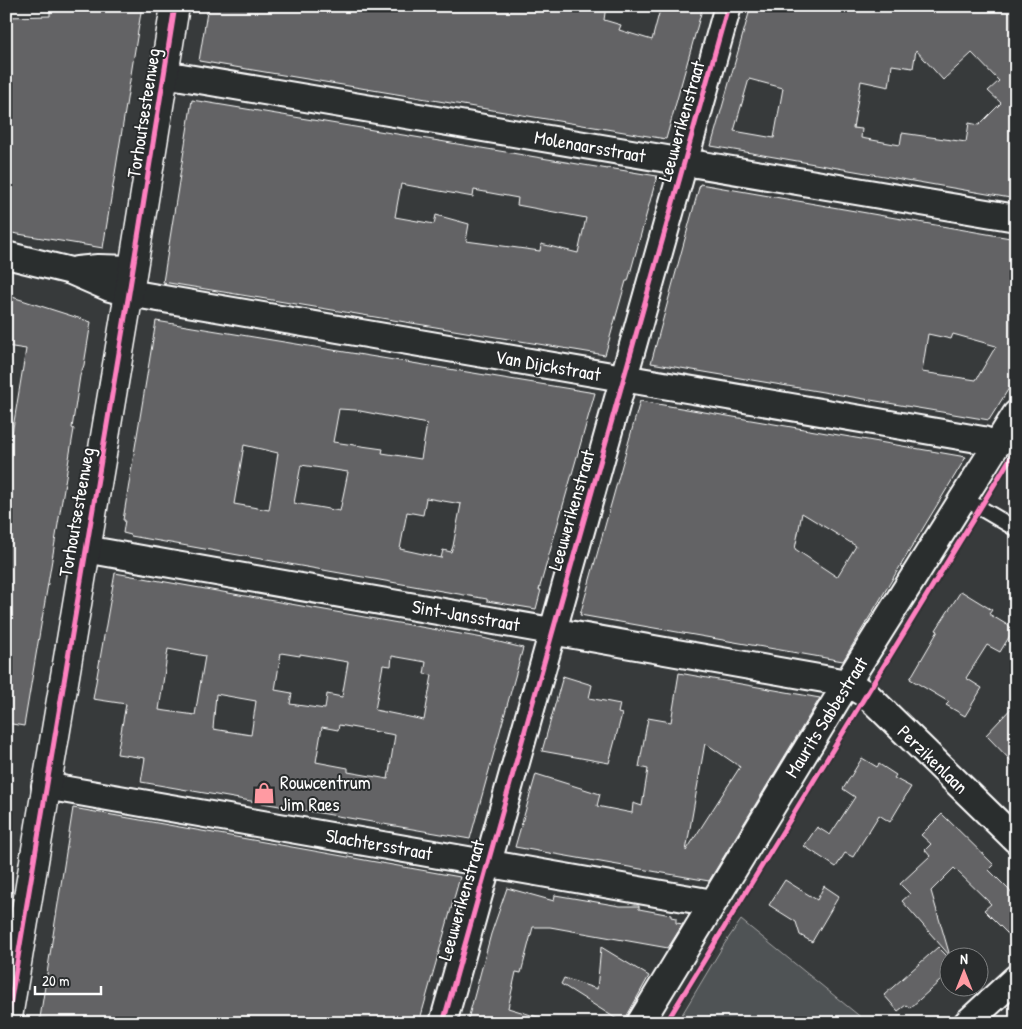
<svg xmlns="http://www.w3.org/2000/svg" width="1022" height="1029" font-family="'Patrick Hand',sans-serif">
  <rect width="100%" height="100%" fill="#373a3b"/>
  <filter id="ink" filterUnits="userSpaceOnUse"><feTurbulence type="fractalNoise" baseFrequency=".02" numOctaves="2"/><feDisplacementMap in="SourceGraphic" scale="10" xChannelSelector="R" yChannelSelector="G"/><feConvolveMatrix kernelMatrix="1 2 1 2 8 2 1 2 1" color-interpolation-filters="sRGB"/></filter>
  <g filter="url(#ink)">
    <path fill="#505354" stroke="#a8a9aa" d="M 741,920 L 868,1023 L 677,1023 L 723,946 Z"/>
    <path fill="#636465" stroke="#fff" fill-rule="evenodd" d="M 50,6 L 142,6 L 103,248 L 6,232 L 6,17 L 50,16 Z
      M 208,6 L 606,6 L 604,20 L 621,25 L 619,30 L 652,40 L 661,6 L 703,6 L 666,139 L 199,61 Z
      M 751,6 L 1016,6 L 1016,199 L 711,146 ZM 916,50 L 943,80 L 972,53 L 999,81 L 988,91 L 1001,103 L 979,125 L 969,123 L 966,142 L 902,133 L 900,145 L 861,138 L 862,129 L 853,128 L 861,81 L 889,87 L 892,65 L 913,68 ZM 749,79 L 783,88 L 774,138 L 734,131 Z
      M 192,100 L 608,169 L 608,168 L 657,176 L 628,281 L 626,281 L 605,355 L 163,282 ZM 401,184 L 473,197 L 474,190 L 518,198 L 517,205 L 586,218 L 578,253 L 541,244 L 540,251 L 466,241 L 469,224 L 436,215 L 434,224 L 395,217 Z
      M 700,184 L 1016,239 L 1016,279 L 1010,313 L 1016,313 L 1016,377 L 989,420 L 651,363 ZM 928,334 L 951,339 L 953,334 L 996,346 L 976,380 L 922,372 Z
      M 6,295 L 91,322 L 84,365 L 80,376 L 72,428 L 74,429 L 24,726 L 6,723 L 6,439 L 11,440 L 26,349 L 6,346 Z
      M 156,321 L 595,393 L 539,590 L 541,590 L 536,609 L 487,601 L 487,599 L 131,536 L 131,535 L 123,533 L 125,520 L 123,520 ZM 339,409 L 355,410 L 427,424 L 421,459 L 382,453 L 383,449 L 333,442 ZM 244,445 L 278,453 L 269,510 L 234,504 ZM 301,465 L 348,472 L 340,511 L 294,503 ZM 426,498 L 461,504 L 453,546 L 451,552 L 443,550 L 441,558 L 400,549 L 407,512 L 423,515 Z
      M 640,401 L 850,437 L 966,457 L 843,661 L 580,615 ZM 802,513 L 856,546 L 837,577 L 795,549 Z
      M 115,573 L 483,638 L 523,648 L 470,839 L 141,782 L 145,758 L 117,754 L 126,704 L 93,699 ZM 168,649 L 205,656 L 195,715 L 159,710 ZM 281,653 L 300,656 L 300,654 L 348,662 L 342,697 L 327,694 L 325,709 L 290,704 L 292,693 L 275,690 ZM 392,656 L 426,662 L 424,674 L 432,675 L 424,720 L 375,710 L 383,665 L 391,666 ZM 216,694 L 256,701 L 251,735 L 213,729 ZM 339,725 L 395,735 L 388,779 L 348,772 L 348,768 L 316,762 L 322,727 L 338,730 Z
      M 961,591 L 992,610 L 989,614 L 1014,629 L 1000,652 L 987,645 L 966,678 L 982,688 L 965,716 L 946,705 L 949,702 L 910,679 L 938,631 L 936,630 Z
      M 679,673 L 820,698 L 709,881 L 515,847 L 536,774 L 600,794 L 597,806 L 632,813 L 633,803 L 642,806 L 648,769 L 639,767 L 648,718 L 671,722 ZM 705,743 L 740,767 L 686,851 Z
      M 563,676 L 592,685 L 589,698 L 620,704 L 618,713 L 622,714 L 609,763 L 542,751 Z
      M 1016,703 L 1016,766 L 986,735 Z
      M 862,758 L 877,767 L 879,764 L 896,775 L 894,778 L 911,787 L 890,822 L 879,815 L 853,857 L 845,853 L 836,867 L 804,846 L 817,827 L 830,835 L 855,797 L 843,789 Z
      M 73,808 L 460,877 L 419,1023 L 66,1023 L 40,1018 Z
      M 942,814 L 994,865 L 989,870 L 1016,897 L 1016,942 L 984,910 L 991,904 L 954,868 L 931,891 L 950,956 L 902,901 L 910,894 L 900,884 L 930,856 L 925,850 L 931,844 L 921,835 Z
      M 785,880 L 817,900 L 824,886 L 839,896 L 812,942 L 800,935 L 796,922 L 769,905 Z
      M 507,888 L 554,901 L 555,895 L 620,906 L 639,906 L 639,909 L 671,915 L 671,917 L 676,918 L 676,923 L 683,924 L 668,948 L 550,927 L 533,927 L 521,973 L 516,972 L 508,1008 L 541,1018 L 540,1023 L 467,1023 L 491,934 Z
      M 601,947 L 649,976 L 623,1023 L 561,984 L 564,978 L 597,989 Z
      M 938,947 L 950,959 L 950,972 L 910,1008 L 906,1005 L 898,1011 L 884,995 Z"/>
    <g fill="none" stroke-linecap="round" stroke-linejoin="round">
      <g stroke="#fff" stroke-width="18">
        <path id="service" d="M 963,498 L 1016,529"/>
      </g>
      <g stroke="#fff" stroke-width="30">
        <path id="minor" d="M 164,74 L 1016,218
          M 6,255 L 71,271 L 110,288 L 129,293 L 983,440 L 997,445
          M 77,270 L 98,268 L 133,269
          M 85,549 L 847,683 L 867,695 L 1016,840
          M 45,786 L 713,903
          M 443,1023 L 728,6
          M 640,1023 L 847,683 L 1016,414
          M 967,1023 L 1016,978"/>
      </g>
      <g stroke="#fff" stroke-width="31">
        <path id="primary" d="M 7,1023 L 129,293 L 175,6"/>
      </g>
      <use href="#service" stroke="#2a2d2e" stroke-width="14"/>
      <use href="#minor" stroke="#2a2d2e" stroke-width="26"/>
      <use href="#primary" stroke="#2a2d2e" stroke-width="28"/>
      <g stroke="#2a2d2e" stroke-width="8">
        <path id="cycleway" d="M 7,1023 L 129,293 L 175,6
          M 443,1023 L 728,6
          M 666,1023 L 1016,449"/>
      </g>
      <use href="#cycleway" stroke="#ff80c0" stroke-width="5"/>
    </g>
  </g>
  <defs>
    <g id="shop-bare" transform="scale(1.725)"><path d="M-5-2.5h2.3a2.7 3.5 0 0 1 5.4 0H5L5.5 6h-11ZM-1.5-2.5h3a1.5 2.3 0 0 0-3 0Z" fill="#ff9aa2" stroke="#2a2d2e" stroke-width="2.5" paint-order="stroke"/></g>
  </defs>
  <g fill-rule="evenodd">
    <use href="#shop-bare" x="264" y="793"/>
  </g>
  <g text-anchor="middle" stroke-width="4" stroke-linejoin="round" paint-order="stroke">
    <g font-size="19" fill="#fff" stroke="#2a2d2e">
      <text transform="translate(143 113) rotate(-81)" y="7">Torhoutsesteenweg</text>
      <text transform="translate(681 121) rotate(-74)" y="7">Leeuwerikenstraat</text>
      <text transform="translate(590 146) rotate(10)" y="7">Molenaarsstraat</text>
      <text transform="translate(548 365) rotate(10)" y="7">Van Dijckstraat</text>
      <text transform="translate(571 510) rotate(-74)" y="7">Leeuwerikenstraat</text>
      <text transform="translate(76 512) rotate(-80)" y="7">Torhoutsesteenweg</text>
      <text transform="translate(466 615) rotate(10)" y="7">Sint-Jansstraat</text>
      <text transform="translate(826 717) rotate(-58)" y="7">Maurits Sabbestraat</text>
      <text transform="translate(933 759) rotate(44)" y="7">Perzikenlaan</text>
      <text transform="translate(379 844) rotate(10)" y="7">Slachtersstraat</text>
      <text transform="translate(461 900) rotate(-74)" y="7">Leeuwerikenstraat</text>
    </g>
    <g font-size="19" fill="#fff" stroke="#2a2d2e" text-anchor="start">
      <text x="280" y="789">Rouwcentrum<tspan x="280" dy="22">Jim Raes</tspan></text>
    </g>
  </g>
  <rect width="1022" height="1029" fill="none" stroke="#2a2d2e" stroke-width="25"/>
  <rect x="12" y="12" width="997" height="1004" fill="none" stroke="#fff" stroke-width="2" filter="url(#ink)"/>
  <g transform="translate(964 972)"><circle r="24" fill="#2a2d2e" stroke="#7f8182"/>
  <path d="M0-4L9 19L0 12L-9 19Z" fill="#ff9aa2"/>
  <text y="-8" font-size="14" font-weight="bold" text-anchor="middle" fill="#ffffff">N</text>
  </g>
  <path d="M35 986v8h66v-8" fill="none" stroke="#ffffff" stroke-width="2.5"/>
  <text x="42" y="986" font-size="15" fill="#ffffff" stroke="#2a2d2e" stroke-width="4" paint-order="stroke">20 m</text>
</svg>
